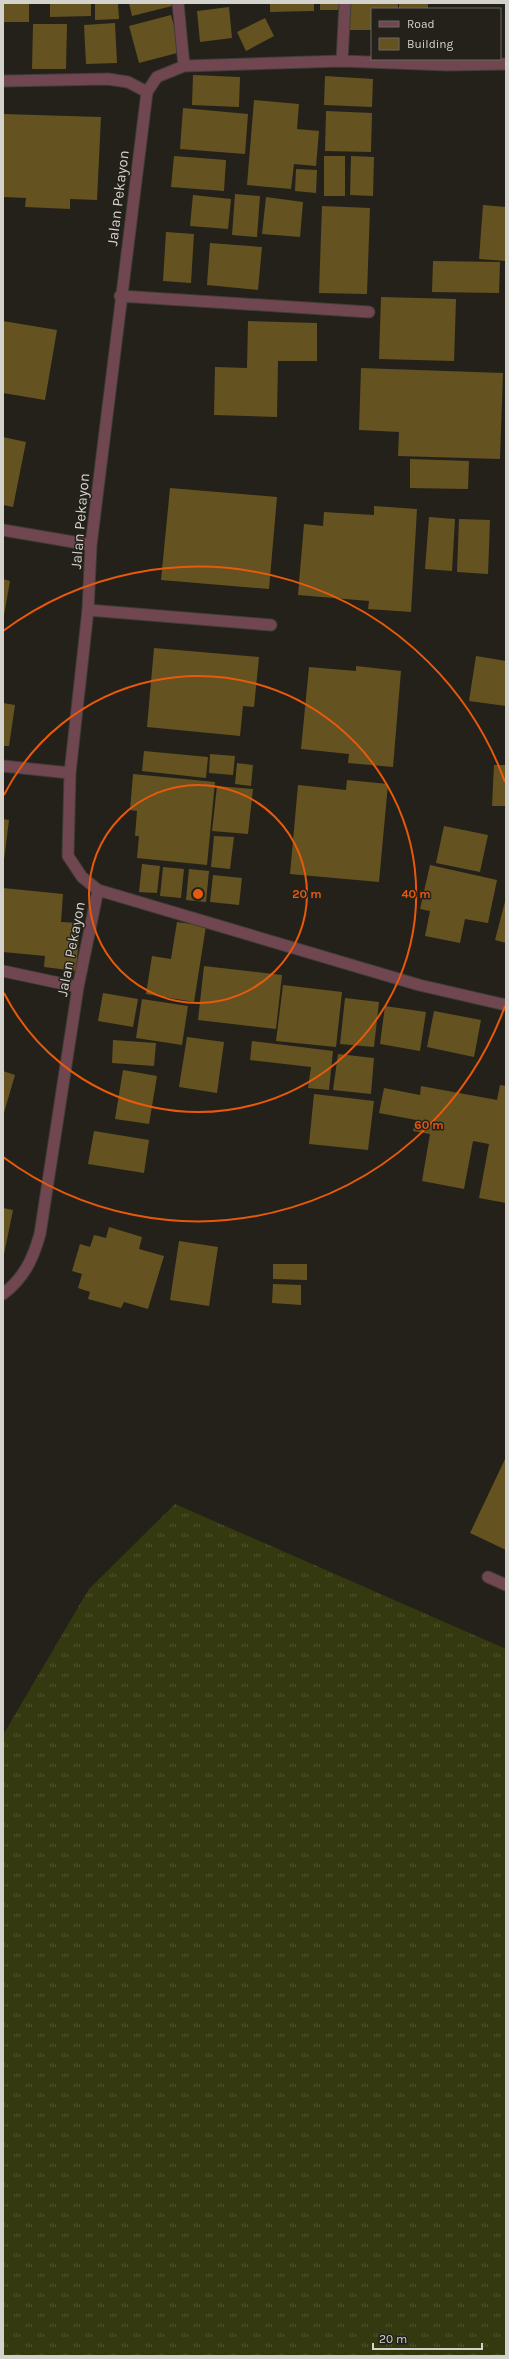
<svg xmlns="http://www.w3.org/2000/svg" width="509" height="2359" font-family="Karla,sans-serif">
  <defs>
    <pattern id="grass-tufts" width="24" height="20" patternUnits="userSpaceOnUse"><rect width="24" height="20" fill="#34390f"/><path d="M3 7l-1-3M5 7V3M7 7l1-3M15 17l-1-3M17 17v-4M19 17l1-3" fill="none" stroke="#505531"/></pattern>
  </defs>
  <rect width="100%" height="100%" fill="#24211a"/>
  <path fill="url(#grass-tufts)" d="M 175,1504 L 506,1649 L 506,2356 L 3,2356 L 3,1735 L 89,1589 Z"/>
  <path fill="#645320" d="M 3,3 L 29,3 L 29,22 L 3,22 Z
    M 50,3 L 91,3 L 91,16 L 50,17 Z
    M 95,3 L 118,3 L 119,19 L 95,20 Z
    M 129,3 L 175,3 L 176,5 L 132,16 Z
    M 270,3 L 314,3 L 314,11 L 270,12 Z
    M 320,3 L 342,3 L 342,10 L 320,10 Z
    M 348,3 L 398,3 L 398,9 L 372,9 L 372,30 L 347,30 Z
    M 399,3 L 428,3 L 428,9 L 399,9 Z
    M 229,7 L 232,38 L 200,42 L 197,11 Z
    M 171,15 L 181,52 L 139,63 L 129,26 Z
    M 265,18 L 274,36 L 246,51 L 237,32 Z
    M 115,23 L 117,63 L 86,64 L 84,25 Z
    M 33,24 L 67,24 L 66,69 L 32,69 Z
    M 193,75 L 240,77 L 239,107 L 192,105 Z
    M 325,76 L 373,79 L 372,107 L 324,105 Z
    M 254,100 L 299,104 L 297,129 L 319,131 L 316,166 L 294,164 L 291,189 L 247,185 Z
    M 183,108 L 248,114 L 245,154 L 180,149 Z
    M 326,111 L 372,113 L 371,152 L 325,151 Z
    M 3,114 L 101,117 L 97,200 L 70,199 L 70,209 L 25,207 L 26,198 L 4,197 Z
    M 174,156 L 226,160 L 224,191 L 171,187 Z
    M 324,156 L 345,156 L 345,196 L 324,196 Z
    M 351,156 L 374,157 L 373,196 L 350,195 Z
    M 296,169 L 317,170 L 316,193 L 295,191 Z
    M 235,194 L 260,196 L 257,237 L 232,235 Z
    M 193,195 L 231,199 L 228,229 L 190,226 Z
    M 266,197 L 303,202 L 300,237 L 262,234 Z
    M 483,205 L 506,207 L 506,261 L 479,259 Z
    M 322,206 L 370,208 L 367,294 L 319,293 Z
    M 166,232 L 194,234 L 191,283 L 163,281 Z
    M 210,243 L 262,247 L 258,290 L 207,285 Z
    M 433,261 L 500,262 L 499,293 L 432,292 Z
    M 381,297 L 456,299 L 454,361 L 379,359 Z
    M 3,321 L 57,330 L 45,400 L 3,393 Z
    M 248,321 L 317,323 L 317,361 L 278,361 L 277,417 L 214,415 L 215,367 L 247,368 Z
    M 361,368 L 503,373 L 500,459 L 398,456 L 399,432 L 359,430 Z
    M 3,437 L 26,442 L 13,507 L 3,505 Z
    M 410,459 L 469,461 L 468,489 L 410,488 Z
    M 170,488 L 277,497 L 269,589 L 161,580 Z
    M 374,506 L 417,509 L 411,612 L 368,609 L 369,601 L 298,595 L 304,524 L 323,526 L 324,512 L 374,515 Z
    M 429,517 L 455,519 L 452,571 L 425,569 Z
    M 459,519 L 490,520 L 488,574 L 457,572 Z
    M 3,579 L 10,581 L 4,615 L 3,615 Z
    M 154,648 L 259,657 L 254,707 L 243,706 L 240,736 L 147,727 Z
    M 476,656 L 506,661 L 506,706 L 469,701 Z
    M 356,666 L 401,671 L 393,767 L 348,763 L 349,754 L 301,749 L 309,667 L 356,671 Z
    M 3,703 L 15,705 L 9,746 L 3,746 Z
    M 144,751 L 208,757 L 206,778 L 142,771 Z
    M 210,754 L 235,756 L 233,775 L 209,773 Z
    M 237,763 L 253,765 L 251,786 L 235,784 Z
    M 494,765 L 506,765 L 506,806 L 492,806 Z
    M 133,774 L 215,782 L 207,865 L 137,858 L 139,836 L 135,836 L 137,811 L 130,810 Z
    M 347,780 L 388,784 L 379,882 L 290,874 L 298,785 L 346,790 Z
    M 217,786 L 253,789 L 248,834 L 212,831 Z
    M 3,819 L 9,820 L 4,860 L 3,860 Z
    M 444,826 L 488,835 L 480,872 L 436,863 Z
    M 214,836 L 234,837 L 230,869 L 211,867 Z
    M 142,864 L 160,866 L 157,893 L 139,892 Z
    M 430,865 L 497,880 L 488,923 L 465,919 L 460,943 L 425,936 L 430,911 L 420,909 Z
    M 163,867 L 184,869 L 181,898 L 160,896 Z
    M 189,869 L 209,871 L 206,902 L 186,900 Z
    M 213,875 L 242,878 L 239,905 L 210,902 Z
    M 3,888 L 63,894 L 61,922 L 80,923 L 76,971 L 44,967 L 45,956 L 3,952 Z
    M 506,898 L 506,943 L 495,940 Z
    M 177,922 L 206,926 L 194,1002 L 146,994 L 152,956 L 171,959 Z
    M 204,966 L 282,975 L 276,1029 L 198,1020 Z
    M 283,985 L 342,992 L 336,1047 L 276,1041 Z
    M 103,993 L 138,999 L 133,1027 L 98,1021 Z
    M 345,998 L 379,1002 L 374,1047 L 340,1044 Z
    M 142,999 L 188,1006 L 182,1045 L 136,1038 Z
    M 385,1006 L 426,1012 L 420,1051 L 380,1044 Z
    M 434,1011 L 481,1020 L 474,1057 L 427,1047 Z
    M 187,1037 L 224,1042 L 217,1093 L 179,1087 Z
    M 113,1040 L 156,1043 L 154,1066 L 112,1063 Z
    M 252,1041 L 333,1051 L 329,1090 L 308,1088 L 311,1067 L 250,1060 Z
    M 338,1054 L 374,1058 L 371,1094 L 333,1090 Z
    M 123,1070 L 157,1076 L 149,1124 L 115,1119 Z
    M 3,1071 L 15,1075 L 3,1116 Z
    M 500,1085 L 506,1086 L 506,1203 L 479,1198 L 489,1144 L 473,1141 L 464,1189 L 422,1181 L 430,1134 L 413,1131 L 416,1120 L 379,1113 L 384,1088 L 420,1095 L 421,1086 L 497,1100 Z
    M 314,1094 L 374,1101 L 368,1150 L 309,1144 Z
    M 94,1131 L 149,1140 L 144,1173 L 88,1164 Z
    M 3,1208 L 13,1210 L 4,1254 L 3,1254 Z
    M 109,1227 L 142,1237 L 139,1249 L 164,1256 L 148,1309 L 124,1302 L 121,1308 L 88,1299 L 90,1292 L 78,1288 L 82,1274 L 72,1271 L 80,1244 L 90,1247 L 94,1235 L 106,1238 Z
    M 179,1241 L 218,1247 L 209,1306 L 170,1300 Z
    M 273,1264 L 307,1264 L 307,1280 L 273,1279 Z
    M 273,1284 L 301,1285 L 301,1305 L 272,1303 Z
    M 506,1457 L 506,1550 L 470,1533 Z"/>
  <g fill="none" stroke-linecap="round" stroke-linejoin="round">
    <g stroke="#403d37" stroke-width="13">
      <path id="service" d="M 88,610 L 271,625"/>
    </g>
    <g stroke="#403d37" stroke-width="13">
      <path id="minor" d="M 178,3 L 184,66
        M 342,61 L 345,3
        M 3,81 L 108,79 L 128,82 L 147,92
        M 120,296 L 369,312
        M 3,530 L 91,545
        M 3,766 L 70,773
        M 98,890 L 419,985 L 506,1005
        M 3,971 L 78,987
        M 3,1294 C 24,1278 33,1259 40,1234 L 78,987 L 98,890 L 82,877 L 68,856 L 70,773 L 88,610 L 91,545 L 147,92 L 157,77 L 184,66 L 342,61 L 447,65 L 506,64
        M 488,1577 L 506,1585"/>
    </g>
    <use href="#service" stroke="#704651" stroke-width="11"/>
    <use href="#minor" stroke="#704651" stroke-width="11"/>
  </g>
  <g fill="none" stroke="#e8590c" stroke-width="2">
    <circle cx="198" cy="894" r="109"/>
    <path d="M4 795A218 218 0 1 1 4 993"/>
    <path d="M505 1006A327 327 0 0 1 3 1157M3 631A327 327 0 0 1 505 782"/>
  </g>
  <g text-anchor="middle" stroke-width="3" stroke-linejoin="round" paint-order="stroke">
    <g font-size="15" fill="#d3d2cd" stroke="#24211a">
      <text transform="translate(118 198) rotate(-83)" y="5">Jalan Pekayon</text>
      <text transform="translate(80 521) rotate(-85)" y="5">Jalan Pekayon</text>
      <text transform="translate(71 949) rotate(-79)" y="5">Jalan Pekayon</text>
    </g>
  </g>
  <circle cx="198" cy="894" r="6" fill="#e8590c" stroke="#24211a" stroke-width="2"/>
  <g font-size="12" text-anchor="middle" font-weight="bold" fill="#e8590c" stroke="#24211a" stroke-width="3" stroke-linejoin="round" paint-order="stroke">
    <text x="307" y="898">20 m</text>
    <text x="416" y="898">40 m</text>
    <text x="429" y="1129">60 m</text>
  </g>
  <rect width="509" height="2359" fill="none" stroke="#d3d2cd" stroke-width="8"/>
  <rect x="371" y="8" width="130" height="52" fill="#24211a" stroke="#6a6862"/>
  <rect x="379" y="21" width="20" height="6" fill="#704651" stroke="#6a6862"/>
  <text x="407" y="28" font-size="12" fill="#d3d2cd">Road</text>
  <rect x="379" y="38" width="20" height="12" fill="#645320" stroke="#6a6862"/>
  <text x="407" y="48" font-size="12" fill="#d3d2cd">Building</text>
  <path d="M373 2343v6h109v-6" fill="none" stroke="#d3d2cd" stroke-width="2"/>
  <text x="379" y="2343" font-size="12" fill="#d3d2cd" stroke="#24211a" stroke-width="3" paint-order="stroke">20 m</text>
</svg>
